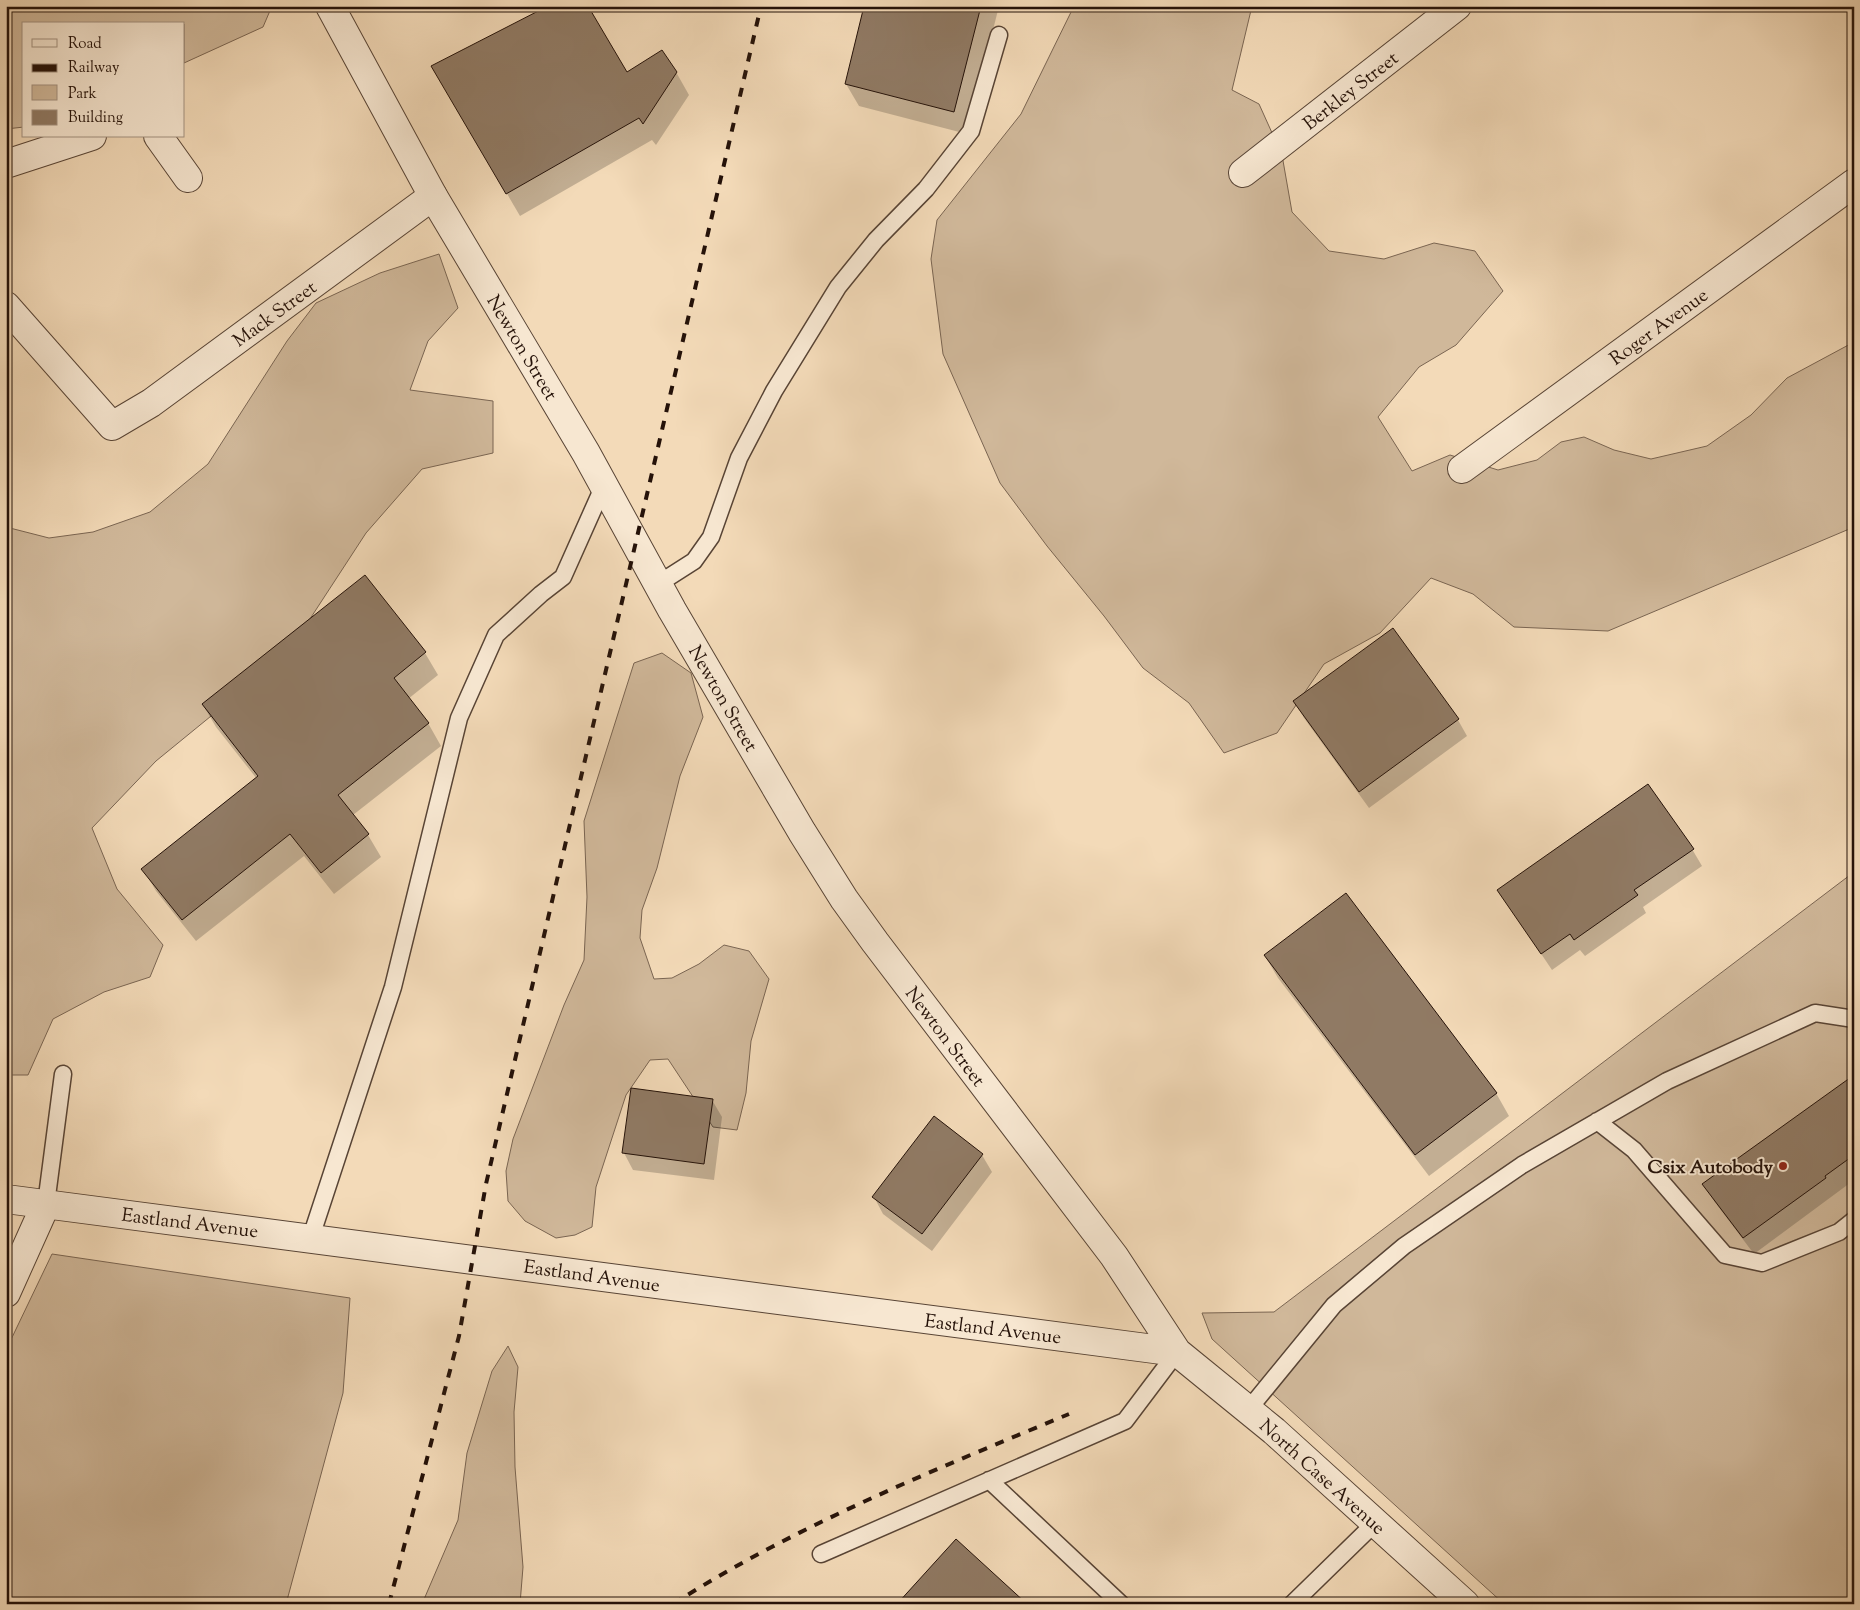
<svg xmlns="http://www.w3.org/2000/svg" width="1860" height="1610" font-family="'Sorts Mill Goudy',serif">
  <rect width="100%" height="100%" fill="#f3dab8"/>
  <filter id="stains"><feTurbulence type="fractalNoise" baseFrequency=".004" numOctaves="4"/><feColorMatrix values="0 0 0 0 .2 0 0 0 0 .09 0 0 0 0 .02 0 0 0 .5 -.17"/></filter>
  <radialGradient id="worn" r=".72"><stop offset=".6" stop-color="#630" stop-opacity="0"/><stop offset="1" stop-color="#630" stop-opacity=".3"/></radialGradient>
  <path fill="#d0b89a" stroke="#7a6552" d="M 6,6 L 272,6 L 263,27 L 184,63 L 184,24 L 24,24 L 24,127 L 6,129 Z
    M 1074,6 L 1252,6 L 1232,90 L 1259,104 L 1282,155 L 1292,212 L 1329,251 L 1384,259 L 1434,243 L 1475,251 L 1503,291 L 1456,345 L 1419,367 L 1378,417 L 1412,471 L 1450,455 L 1498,470 L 1537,460 L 1561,442 L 1584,437 L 1614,450 L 1651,459 L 1707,446 L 1751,415 L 1787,378 L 1854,342 L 1854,527 L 1608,631 L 1514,627 L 1473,594 L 1431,578 L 1380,633 L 1324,664 L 1277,733 L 1224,753 L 1189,703 L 1143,668 L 1104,616 L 1047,546 L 1000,483 L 943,354 L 931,259 L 937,220 L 1021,114 Z
    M 439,254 L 458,308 L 428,341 L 410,390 L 493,401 L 493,453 L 422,469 L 366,533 L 276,671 L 216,712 L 156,761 L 92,828 L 117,889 L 163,945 L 150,977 L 104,992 L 53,1019 L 28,1075 L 6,1075 L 6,527 L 49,538 L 93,532 L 150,512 L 208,464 L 287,341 L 316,303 L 380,273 Z
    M 662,653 L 691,673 L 703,717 L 680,776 L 657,868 L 642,910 L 640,938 L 654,979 L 672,978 L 699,964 L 724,945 L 749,951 L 769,979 L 751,1041 L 746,1093 L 737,1130 L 713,1127 L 668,1059 L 650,1060 L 626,1095 L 596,1187 L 592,1227 L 575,1235 L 556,1238 L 525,1221 L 508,1201 L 506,1171 L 513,1139 L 564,1005 L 584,960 L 587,897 L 584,821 L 634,663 Z
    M 1854,872 L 1854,1604 L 1504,1604 L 1212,1339 L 1202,1313 L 1274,1312 Z
    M 52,1254 L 350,1298 L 343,1393 L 286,1604 L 6,1604 L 6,1350 Z
    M 508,1346 L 518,1367 L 514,1412 L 515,1467 L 523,1567 L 520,1604 L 422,1604 L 458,1520 L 467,1453 L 492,1371 Z"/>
  <path fill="#0003" d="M 866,6 L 999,6 L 967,134 L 859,106 L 846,84 Z
    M 433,67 L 627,73 L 676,72 L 689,95 L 656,145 L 652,140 L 520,216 Z
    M 365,577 L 425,653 L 438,675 L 408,699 L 428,723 L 441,746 L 353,815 L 368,835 L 381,857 L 334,894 L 304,856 L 196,941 L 156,891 L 143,869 L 257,779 L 216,727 L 203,705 Z
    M 1294,701 L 1458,720 L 1467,736 L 1369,808 L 1304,718 Z
    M 1692,849 L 1702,866 L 1643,907 L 1646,913 L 1585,956 L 1580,950 L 1552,970 L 1499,891 Z
    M 1265,956 L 1496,1093 L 1509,1116 L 1429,1176 L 1278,978 Z
    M 1854,1077 L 1854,1180 L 1754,1254 L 1714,1201 L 1704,1184 Z
    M 712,1100 L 722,1117 L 714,1180 L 633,1170 L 624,1153 Z
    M 982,1155 L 992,1172 L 932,1251 L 883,1214 L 874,1197 Z"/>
  <path fill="#907a64" stroke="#251209" d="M 548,6 L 588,6 L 627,72 L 662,50 L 677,72 L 643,124 L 639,118 L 506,194 L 431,66 Z
    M 864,6 L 981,6 L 954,112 L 845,84 Z
    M 365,575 L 426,652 L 394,678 L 429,723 L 338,795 L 369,834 L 321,873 L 290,834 L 182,920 L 141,869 L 258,776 L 202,704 Z
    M 1393,628 L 1459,719 L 1359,792 L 1293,701 Z
    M 1648,784 L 1694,849 L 1634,890 L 1638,895 L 1574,940 L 1570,934 L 1541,954 L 1497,890 Z
    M 1346,893 L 1497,1093 L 1415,1155 L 1264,955 Z
    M 1854,1075 L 1854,1155 L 1825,1176 L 1826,1178 L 1743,1238 L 1702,1184 Z
    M 631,1088 L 713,1099 L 704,1164 L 622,1153 Z
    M 934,1116 L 983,1154 L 922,1234 L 872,1197 Z
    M 956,1539 L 1027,1604 L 897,1604 Z"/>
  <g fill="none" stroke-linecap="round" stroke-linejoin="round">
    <g stroke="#584435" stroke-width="19">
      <path id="service" d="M 658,584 L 694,561 L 711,537 L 739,458 L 774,391 L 838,287 L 876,240 L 926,189 L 971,131 L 999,35
        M 1597,1121 L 1634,1150 L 1725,1255 L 1762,1263 L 1839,1232 L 1854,1220
        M 46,1204 L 63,1074
        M 311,1237 L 393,987 L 459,718 L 496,635 L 541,594 L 563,577 L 604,485
        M 1248,1410 L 1334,1305 L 1404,1246 L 1522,1165 L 1667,1081 L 1815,1013 L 1854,1019
        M 989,1480 L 1121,1604
        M 821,1554 L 1125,1421 L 1177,1352
        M 1292,1604 L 1375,1523"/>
    </g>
    <g stroke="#584435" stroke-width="30">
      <path id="minor" d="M 158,136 L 188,178
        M 6,164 L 92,136
        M 1243,173 L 1457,6
        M 6,306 L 112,426 L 151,403 L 433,196
        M 1462,469 L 1854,183
        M 6,1293 L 46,1204"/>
    </g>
    <g stroke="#584435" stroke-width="30">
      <path id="tertiary" d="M 330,6 L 433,196 L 586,453 L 672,610 L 802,832 L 844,899 L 875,942 L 1114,1256 L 1177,1352 L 1274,1431 L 1465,1604
        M 6,1199 C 397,1247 787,1301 1177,1352"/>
    </g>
    <use href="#service" stroke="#f7e7d1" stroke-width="16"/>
    <use href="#minor" stroke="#f7e7d1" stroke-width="28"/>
    <use href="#tertiary" stroke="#f7e7d1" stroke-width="28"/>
    <path stroke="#251209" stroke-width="4" stroke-dasharray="9 9" stroke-linecap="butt" d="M 389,1604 L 459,1336 L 486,1184 L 761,6
      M 673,1604 C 797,1525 934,1470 1069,1414"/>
  </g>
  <circle fill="#8f2418" stroke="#f7e7d1" stroke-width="2" cx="1783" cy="1166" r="5"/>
  <g text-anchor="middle" stroke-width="4" stroke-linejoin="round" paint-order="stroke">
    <g font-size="19" fill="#251209" stroke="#f7e7d1">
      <text transform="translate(1350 90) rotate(-38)" y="7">Berkley Street</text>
      <text transform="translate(274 313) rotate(-36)" y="7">Mack Street</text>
      <text transform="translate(1658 326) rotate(-36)" y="7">Roger Avenue</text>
      <text transform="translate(523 347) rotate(59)" y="7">Newton Street</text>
      <text transform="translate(724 698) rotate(60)" y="7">Newton Street</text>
      <text transform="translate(946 1036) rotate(53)" y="7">Newton Street</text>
      <text transform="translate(190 1222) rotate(7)" y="7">Eastland Avenue</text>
      <text transform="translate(592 1275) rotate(8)" y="7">Eastland Avenue</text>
      <text transform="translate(993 1328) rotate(7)" y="7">Eastland Avenue</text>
      <text transform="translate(1323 1476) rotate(42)" y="7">North Case Avenue</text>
    </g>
    <g font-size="19" font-weight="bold" fill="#251209" stroke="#f7e7d1" text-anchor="end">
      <text x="1773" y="1173">Csix Autobody</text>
    </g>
  </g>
  <rect width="1860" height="1610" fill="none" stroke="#f3dab8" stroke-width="25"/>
  <rect x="8" y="8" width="1845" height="1595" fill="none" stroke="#251209" stroke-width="2.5"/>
  <rect x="12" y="12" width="1835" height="1585" fill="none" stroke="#251209"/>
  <rect x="22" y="22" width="162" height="115" fill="#f7e7d1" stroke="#a39281"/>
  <rect x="32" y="39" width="25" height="8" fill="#f7e7d1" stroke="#a39281"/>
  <text x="68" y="48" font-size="15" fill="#251209">Road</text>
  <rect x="32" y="64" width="25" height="8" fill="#251209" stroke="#a39281"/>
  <text x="68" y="72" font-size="15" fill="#251209">Railway</text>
  <rect x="32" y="85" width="25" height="15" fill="#d0b89a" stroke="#a39281"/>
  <text x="68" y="98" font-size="15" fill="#251209">Park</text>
  <rect x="32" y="110" width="25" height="15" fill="#907a64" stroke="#a39281"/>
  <text x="68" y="122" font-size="15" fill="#251209">Building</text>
  <rect width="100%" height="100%" filter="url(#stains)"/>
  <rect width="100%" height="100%" fill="url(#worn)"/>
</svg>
